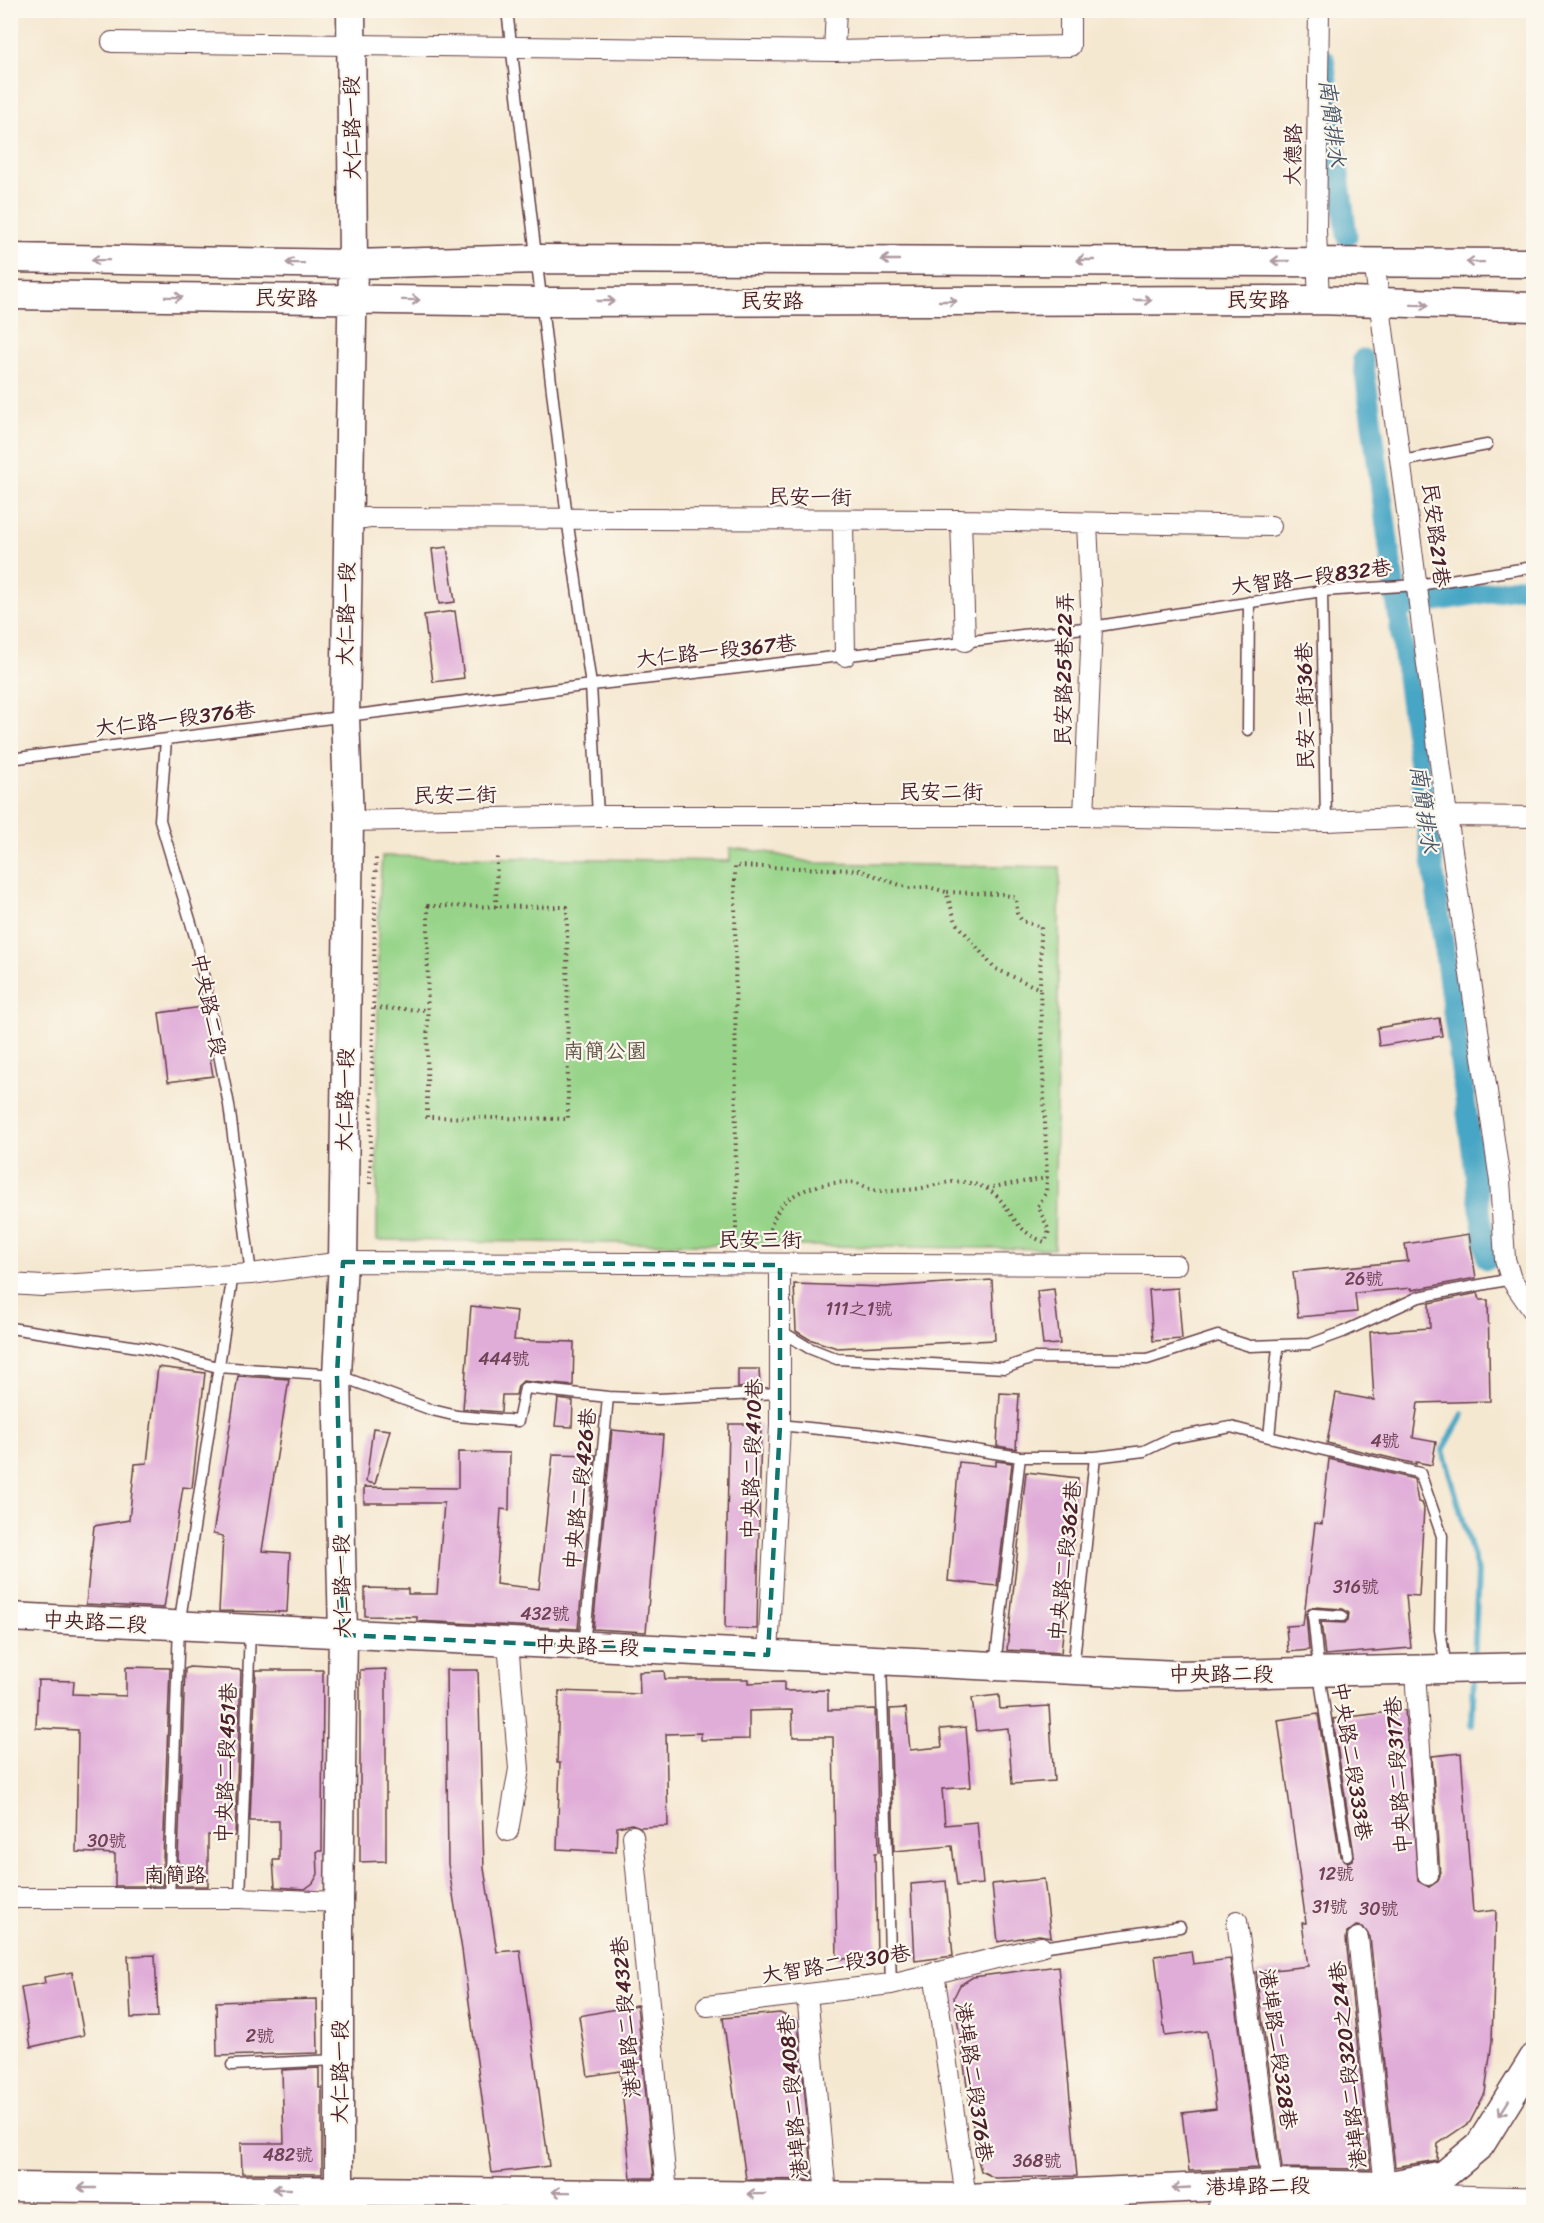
<svg xmlns="http://www.w3.org/2000/svg" width="1544" height="2223" font-family="Sriracha,'LXGW WenKai TC',sans-serif">
  <rect width="100%" height="100%" fill="#fbf7ec"/>
  <filter id="ink" filterUnits="userSpaceOnUse"><feTurbulence type="fractalNoise" baseFrequency=".0167" numOctaves="2"/><feDisplacementMap in="SourceGraphic" scale="12" xChannelSelector="R" yChannelSelector="G"/><feConvolveMatrix kernelMatrix="1 2 1 2 8 2 1 2 1" color-interpolation-filters="sRGB"/></filter>
  <filter id="wash" filterUnits="userSpaceOnUse"><feTurbulence type="fractalNoise" baseFrequency=".008" numOctaves="4" result="noise"/><feDisplacementMap in="SourceGraphic" scale="24" xChannelSelector="R" yChannelSelector="G"/><feGaussianBlur stdDeviation="1.35" result="paint"/><feColorMatrix in="noise" values="0 0 0 0 0 0 0 0 0 0 0 0 0 0 0 0 0 1.4 0 .05"/><feComposite in="paint" operator="in"/></filter>
  <g filter="url(#wash)">
    <rect width="100%" height="100%" fill="#f5e8d1"/>
    <path fill="#97d489" stroke="#707a5a" stroke-width="1.5" d="M 730,848 L 766,852 L 813,863 L 1060,867 L 1054,1249 L 377,1240 L 378,922 L 382,856 L 730,861 Z"/>
    <g fill="none" stroke-linecap="round" stroke-linejoin="round">
      <path stroke="#46a6c5" stroke-width="6" d="M 1463,1414 L 1443,1450 L 1478,1572 L 1474,1661
        M 1472,1725 L 1474,1677"/>
      <path stroke="#46a6c5" stroke-width="21" d="M 1324,59 L 1347,236
        M 1363,359 L 1487,1259
        M 1401,607 L 1534,585"/>
    </g>
    <g id="blocks">
      <path fill="#e0acd8" d="M 447,547 L 455,602 L 439,604 L 432,549 Z
        M 455,611 L 464,678 L 433,682 L 424,615 Z
        M 202,1007 L 213,1076 L 168,1082 L 159,1013 Z
        M 1439,1018 L 1442,1036 L 1379,1046 L 1377,1028 Z
        M 1469,1234 L 1476,1278 L 1412,1290 L 1412,1288 L 1355,1293 L 1357,1312 L 1298,1317 L 1293,1272 L 1408,1261 L 1405,1244 Z
        M 992,1280 L 995,1340 L 837,1348 L 809,1339 L 796,1331 L 794,1284 L 883,1287 Z
        M 1178,1288 L 1182,1339 L 1153,1341 L 1149,1290 Z
        M 1054,1289 L 1060,1344 L 1043,1345 L 1037,1291 Z
        M 1478,1293 L 1480,1300 L 1488,1300 L 1490,1401 L 1418,1403 L 1413,1438 L 1436,1442 L 1432,1465 L 1416,1462 L 1416,1464 L 1327,1443 L 1336,1393 L 1374,1400 L 1370,1332 L 1430,1328 L 1429,1303 Z
        M 471,1306 L 517,1311 L 514,1340 L 574,1342 L 573,1386 L 523,1381 L 518,1386 L 516,1395 L 502,1395 L 501,1412 L 463,1409 Z
        M 158,1367 L 205,1373 L 192,1488 L 183,1487 L 164,1608 L 86,1604 L 94,1526 L 129,1520 L 135,1464 L 147,1463 Z
        M 738,1369 L 759,1369 L 760,1386 L 738,1388 Z
        M 238,1376 L 289,1379 L 262,1551 L 290,1553 L 287,1612 L 219,1611 L 223,1536 L 213,1534 Z
        M 1000,1393 L 1019,1394 L 1016,1449 L 997,1446 Z
        M 558,1399 L 573,1401 L 572,1427 L 555,1426 Z
        M 729,1424 L 761,1424 L 757,1629 L 725,1628 Z
        M 373,1428 L 390,1430 L 375,1484 L 366,1482 Z
        M 612,1430 L 663,1435 L 646,1632 L 593,1629 Z
        M 458,1452 L 510,1453 L 509,1510 L 501,1509 L 496,1584 L 539,1589 L 553,1454 L 595,1455 L 578,1629 L 417,1621 L 417,1617 L 365,1616 L 365,1588 L 408,1589 L 408,1594 L 437,1594 L 444,1503 L 364,1503 L 364,1487 L 458,1488 Z
        M 1329,1459 L 1414,1479 L 1418,1502 L 1422,1503 L 1424,1508 L 1419,1596 L 1406,1595 L 1411,1648 L 1325,1655 L 1321,1622 L 1345,1623 L 1348,1620 L 1349,1613 L 1343,1609 L 1314,1607 L 1309,1608 L 1306,1614 L 1309,1650 L 1288,1652 L 1286,1626 L 1303,1625 L 1315,1523 L 1322,1524 Z
        M 996,1461 L 1012,1463 L 997,1586 L 948,1581 L 959,1462 L 996,1466 Z
        M 1026,1472 L 1078,1478 L 1061,1653 L 1007,1650 Z
        M 126,1667 L 170,1668 L 162,1886 L 115,1886 L 115,1854 L 76,1852 L 78,1730 L 36,1728 L 38,1680 L 74,1681 L 73,1694 L 126,1696 Z
        M 189,1667 L 241,1670 L 235,1836 L 208,1835 L 208,1886 L 177,1886 L 185,1669 Z
        M 386,1669 L 386,1861 L 360,1862 L 360,1670 Z
        M 256,1670 L 323,1670 L 322,1851 L 317,1851 L 318,1874 L 313,1883 L 305,1889 L 275,1887 L 273,1860 L 279,1860 L 279,1821 L 250,1821 Z
        M 446,1670 L 478,1670 L 484,1868 L 497,1952 L 520,1950 L 549,2166 L 492,2173 L 462,1950 L 448,1864 Z
        M 664,1671 L 665,1679 L 748,1679 L 748,1683 L 784,1682 L 784,1691 L 828,1690 L 828,1710 L 875,1709 L 879,1852 L 875,1853 L 877,1958 L 837,1959 L 833,1737 L 793,1737 L 792,1710 L 749,1711 L 749,1739 L 701,1740 L 701,1733 L 666,1734 L 668,1826 L 640,1827 L 632,1824 L 617,1827 L 616,1852 L 557,1849 L 560,1763 L 557,1763 L 559,1691 L 640,1694 L 639,1672 Z
        M 999,1695 L 1000,1709 L 1049,1706 L 1054,1781 L 1012,1784 L 1008,1728 L 976,1731 L 972,1698 Z
        M 906,1708 L 910,1750 L 942,1747 L 940,1729 L 966,1727 L 971,1787 L 942,1789 L 945,1825 L 977,1822 L 983,1884 L 957,1886 L 952,1846 L 894,1851 L 890,1709 Z
        M 1405,1710 L 1418,1881 L 1429,1887 L 1438,1881 L 1440,1875 L 1432,1756 L 1461,1753 L 1473,1913 L 1496,1910 L 1492,2041 L 1485,2093 L 1470,2122 L 1438,2144 L 1437,2160 L 1395,2167 L 1370,1937 L 1363,1927 L 1356,1926 L 1347,1933 L 1346,1939 L 1371,2169 L 1282,2168 L 1256,1972 L 1308,1966 L 1302,1923 L 1306,1923 L 1278,1720 L 1318,1714 L 1340,1856 L 1348,1862 L 1352,1860 L 1354,1854 L 1333,1719 Z
        M 1044,1879 L 1051,1937 L 1039,1935 L 998,1942 L 992,1884 Z
        M 946,1881 L 953,1956 L 915,1961 L 911,1884 Z
        M 1191,1951 L 1193,1964 L 1230,1959 L 1258,2168 L 1189,2171 L 1182,2113 L 1216,2109 L 1207,2031 L 1165,2036 L 1155,1956 Z
        M 155,1955 L 158,2017 L 131,2018 L 128,1956 Z
        M 1058,1966 L 1077,2176 L 995,2178 L 981,2171 L 978,2160 L 954,1997 L 960,1985 L 973,1977 Z
        M 72,1972 L 84,2035 L 31,2047 L 21,1987 L 45,1983 L 44,1977 Z
        M 317,1999 L 318,2053 L 217,2056 L 216,2002 Z
        M 637,2005 L 654,2178 L 631,2178 L 620,2071 L 588,2076 L 579,2016 Z
        M 780,2013 L 798,2022 L 813,2180 L 746,2179 L 723,2018 Z
        M 319,2068 L 319,2088 L 322,2088 L 322,2174 L 242,2173 L 241,2143 L 284,2143 L 282,2070 Z"/>
    </g>
  </g>
  <g filter="url(#ink)">
    <use href="#blocks" fill-opacity="0" stroke="#643d44" stroke-width="1.5"/>
    <g fill="none" stroke-linecap="round" stroke-linejoin="round">
      <g stroke="#643d44" stroke-width="13">
        <path id="lane" d="M 507,10 L 567,518 L 591,685 L 598,816
          M 1402,461 L 1487,445
          M 1322,591 L 1326,821
          M 1248,730 L 1249,602
          M 166,740 L 160,820 L 197,943 L 229,1105 L 251,1274
          M 10,759 L 591,685 L 1092,627 L 1322,591 L 1418,585 L 1534,567
          M 10,1328 L 145,1348 L 218,1367 L 337,1375 L 432,1410 L 457,1416 L 518,1421 L 525,1388 L 608,1397
          M 781,1331 L 809,1348 L 837,1359 L 1005,1368 L 1033,1358 L 1147,1359 L 1218,1336 L 1250,1346 L 1310,1344 L 1343,1332 L 1419,1297 L 1511,1279
          M 780,1425 L 877,1435 L 1020,1457 L 1095,1457 L 1144,1451 L 1171,1438 L 1231,1427 L 1269,1437 L 1278,1347
          M 1269,1437 L 1420,1473 L 1442,1536 L 1440,1630 L 1446,1668
          M 1342,1616 L 1313,1614 L 1319,1674 L 1347,1855
          M 584,1646 L 608,1397 L 658,1399 L 778,1393
          M 881,1661 L 891,1984
          M 995,1665 L 1020,1457
          M 1073,1670 L 1095,1457
          M 240,1898 L 250,1630
          M 169,1900 L 179,1626 L 233,1274
          M 1041,1947 L 1180,1927
          M 232,2065 L 337,2060"/>
      </g>
      <g stroke="#643d44" stroke-width="22">
        <path id="street" d="M 1319,10 L 1316,231 L 1319,300
          M 112,42 L 834,51 L 1070,46 L 1070,10
          M 834,51 L 836,10
          M 1374,261 L 1447,816 L 1500,1181 L 1505,1259 L 1511,1279 L 1534,1312
          M 348,518 L 961,520 L 1271,526
          M 961,520 L 965,641
          M 843,521 L 845,656
          M 1084,816 L 1092,627 L 1087,524
          M 349,821 L 598,816 L 1084,816 L 1326,821 L 1447,816 L 1534,817
          M 10,1284 L 42,1286 L 251,1274 L 343,1262 L 1176,1265
          M 768,1655 L 780,1425 L 780,1265
          M 1415,1671 L 1428,1875
          M 508,1831 L 519,1769 L 508,1643
          M 633,1836 L 667,2193
          M 10,1898 L 240,1898 L 339,1902
          M 1237,1921 L 1272,2184
          M 1358,1938 L 1385,2186
          M 934,1972 L 966,2198
          M 807,1994 L 826,2195
          M 707,2006 L 891,1984 L 1041,1947"/>
      </g>
      <g stroke="#643d44" stroke-width="31">
        <path id="secondary" d="M 10,258 L 353,264 L 537,259 L 1534,263
          M 10,295 L 543,302 L 1319,300 L 1534,307
          M 10,1617 L 1177,1675 L 1534,1667
          M 1385,2186 L 1444,2175 L 1480,2145 L 1534,2058
          M 10,2187 L 966,2198 L 1272,2184 L 1394,2186
          M 339,2212 L 339,1902 L 343,1635 L 337,1375 L 343,1262 L 349,821 L 345,717 L 353,264 L 351,10"/>
      </g>
      <g stroke="#643d44" stroke-width="35">
        <path id="highway" d="M 1223,2212 L 1369,2200 L 1534,2204"/>
      </g>
      <path stroke="#643d44" stroke-width="4" stroke-dasharray="1.5 4.5" stroke-linecap="butt" d="M 428,906 L 567,907 L 568,1119 L 427,1117 Z
        M 496,907 L 497,857
        M 374,1008 L 428,1010
        M 370,1184 L 376,857
        M 987,1188 L 1047,1178
        M 765,1246 C 769,1232 773,1215 783,1204 C 799,1187 834,1180 856,1183 C 862,1184 867,1189 873,1190 C 883,1192 894,1191 905,1190 C 937,1189 951,1173 985,1188 C 1010,1199 1009,1230 1045,1242 L 1049,1231 L 1038,1206 L 1046,1193 L 1047,1178 L 1040,989
        M 736,1247 L 735,866 L 859,870 L 908,888 L 929,887 L 946,892 L 956,922 L 994,968 L 1040,989 L 1041,927 L 1022,921 L 1017,913 L 1016,898 L 1002,894 L 946,892"/>
      <use href="#lane" stroke="#fff" stroke-width="10"/>
      <use href="#street" stroke="#fff" stroke-width="20"/>
      <use href="#secondary" stroke="#fff" stroke-width="28"/>
      <use href="#highway" stroke="#fff" stroke-width="33"/>
    </g>
    <defs><path id="oneway-shaft" d="M-6 0H5M1.5-3L5.5 0L1.5 3" fill="none" stroke-width="1.6" stroke-linecap="round" stroke-linejoin="round" transform="scale(1.5)"/></defs>
    <g stroke="#ae9aa0">
      <use href="#oneway-shaft" transform="translate(100 260) rotate(-179)"/>
      <use href="#oneway-shaft" transform="translate(890 260) rotate(-180)"/>
      <use href="#oneway-shaft" transform="translate(1085 260) rotate(-180)"/>
      <use href="#oneway-shaft" transform="translate(1280 261) rotate(-180)"/>
      <use href="#oneway-shaft" transform="translate(1475 262) rotate(-179)"/>
      <use href="#oneway-shaft" transform="translate(295 263) rotate(-179)"/>
      <use href="#oneway-shaft" transform="translate(174 297) rotate(1)"/>
      <use href="#oneway-shaft" transform="translate(411 300) rotate(1)"/>
      <use href="#oneway-shaft" transform="translate(1143 300)"/>
      <use href="#oneway-shaft" transform="translate(606 301)"/>
      <use href="#oneway-shaft" transform="translate(948 301)"/>
      <use href="#oneway-shaft" transform="translate(1420 305) rotate(1)"/>
      <use href="#oneway-shaft" transform="translate(1504 2108) rotate(122)"/>
      <use href="#oneway-shaft" transform="translate(87 2188) rotate(-180)"/>
      <use href="#oneway-shaft" transform="translate(1181 2188) rotate(177)"/>
      <use href="#oneway-shaft" transform="translate(282 2189) rotate(-180)"/>
      <use href="#oneway-shaft" transform="translate(561 2192) rotate(-179)"/>
      <use href="#oneway-shaft" transform="translate(756 2194) rotate(-179)"/>
    </g>
  </g>
  <path fill="none" stroke="#0f766e" stroke-width="4.5" stroke-dasharray="12 8" stroke-linejoin="round" d="M 343,1262 L 780,1265 L 780,1425 L 768,1655 L 343,1635 L 337,1375 Z"/>
  <g text-anchor="middle" stroke-width="4.5" stroke-linejoin="round" paint-order="stroke">
    <g font-size="18" fill="#704256">
      <text x="1364" y="1285">26號</text>
      <text x="859" y="1315">111之1號</text>
      <text x="504" y="1365">444號</text>
      <text x="1385" y="1447">4號</text>
      <text x="1356" y="1593">316號</text>
      <text x="545" y="1620">432號</text>
      <text x="107" y="1847">30號</text>
      <text x="1336" y="1880">12號</text>
      <text x="1330" y="1913">31號</text>
      <text x="1379" y="1915">30號</text>
      <text x="260" y="2042">2號</text>
      <text x="288" y="2161">482號</text>
      <text x="1037" y="2167">368號</text>
    </g>
    <g font-size="21" fill="#4a1f2b" stroke="#fbf7ec">
      <text transform="translate(352 128) rotate(-91)" y="7">大仁路一段</text>
      <text transform="translate(1293 155) rotate(-89)" y="7">大德路</text>
      <text transform="translate(286 298) rotate(1)" y="7">民安路</text>
      <text x="1258" y="307">民安路</text>
      <text x="772" y="308">民安路</text>
      <text transform="translate(810 497) rotate(1)" y="7">民安一街</text>
      <text transform="translate(1436 535) rotate(83)" y="7">民安路21巷</text>
      <text transform="translate(1311 577) rotate(-7)" y="7">大智路一段832巷</text>
      <text transform="translate(346 614) rotate(-89)" y="7">大仁路一段</text>
      <text transform="translate(716 651) rotate(-6)" y="7">大仁路一段367巷</text>
      <text transform="translate(1064 669) rotate(-89)" y="7">民安路25巷22弄</text>
      <text transform="translate(1305 706) rotate(-91)" y="7">民安二街36巷</text>
      <text transform="translate(175 719) rotate(-7)" y="7">大仁路一段376巷</text>
      <text x="941" y="799">民安二街</text>
      <text transform="translate(455 795) rotate(-1)" y="7">民安二街</text>
      <text transform="translate(209 1005) rotate(79)" y="7">中央路二段</text>
      <text transform="translate(345 1100) rotate(-89)" y="7">大仁路一段</text>
      <text x="760" y="1247">民安三街</text>
      <text transform="translate(752 1459) rotate(-88)" y="7">中央路二段410巷</text>
      <text transform="translate(580 1489) rotate(-84)" y="7">中央路二段426巷</text>
      <text transform="translate(1065 1561) rotate(-84)" y="7">中央路二段362巷</text>
      <text transform="translate(342 1586) rotate(-91)" y="7">大仁路一段</text>
      <text transform="translate(95 1622) rotate(3)" y="7">中央路二段</text>
      <text transform="translate(587 1646) rotate(2)" y="7">中央路二段</text>
      <text x="1221" y="1681">中央路二段</text>
      <text transform="translate(1352 1761) rotate(81)" y="7">中央路二段333巷</text>
      <text transform="translate(226 1763) rotate(-88)" y="7">中央路二段451巷</text>
      <text transform="translate(1398 1775) rotate(-94)" y="7">中央路二段317巷</text>
      <text x="175" y="1882">南簡路</text>
      <text transform="translate(836 1964) rotate(-9)" y="7">大智路二段30巷</text>
      <text transform="translate(626 2017) rotate(-95)" y="7">港埠路二段432巷</text>
      <text transform="translate(1278 2049) rotate(82)" y="7">港埠路二段328巷</text>
      <text transform="translate(1348 2065) rotate(-96)" y="7">港埠路二段320之24巷</text>
      <text transform="translate(340 2072) rotate(-90)" y="7">大仁路一段</text>
      <text transform="translate(974 2082) rotate(82)" y="7">港埠路二段376巷</text>
      <text transform="translate(793 2097) rotate(-95)" y="7">港埠路二段408巷</text>
      <text transform="translate(1258 2186) rotate(-1)" y="7">港埠路二段</text>
    </g>
    <g font-size="21" fill="#615547" stroke="#fbf7ec">
      <text x="605" y="1058">南簡公園</text>
    </g>
    <g font-size="22" font-style="italic" fill="#485569" stroke="#fbf7ec">
      <text transform="translate(1333 123) rotate(83)" y="8">南簡排水</text>
      <text transform="translate(1425 809) rotate(82)" y="8">南簡排水</text>
    </g>
  </g>
  <rect width="1544" height="2223" fill="none" stroke="#fbf7ec" stroke-width="36"/>
</svg>
